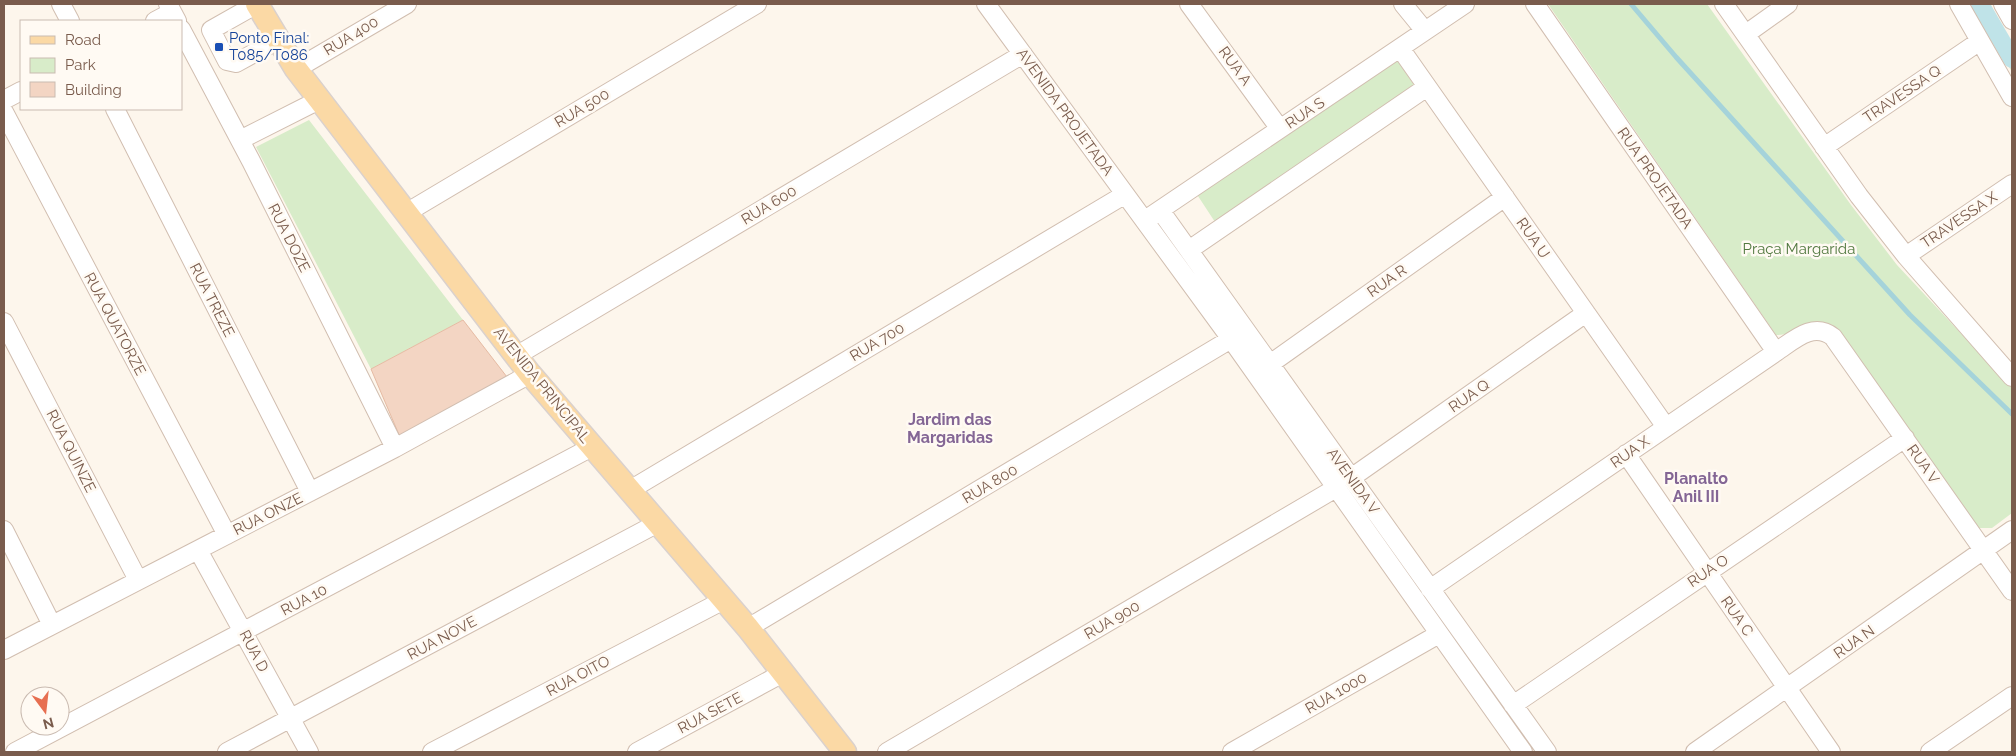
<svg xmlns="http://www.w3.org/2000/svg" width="2016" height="756" font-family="Raleway,sans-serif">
  <rect width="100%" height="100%" fill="#fdf6ec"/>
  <path fill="#d8ecc9" d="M 1548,4 L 1707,4 L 1851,205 L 1897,265 L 2012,388 L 2012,513 L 1992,528 L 1979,528 L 1837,330 C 1799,311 1803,336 1776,335 Z
    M 1972,4 L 1987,4 L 2012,47 L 2012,72 Z
    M 1396,58 L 1414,85 L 1215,222 L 1196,193 Z
    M 309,120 L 463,320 L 371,369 L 256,147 Z"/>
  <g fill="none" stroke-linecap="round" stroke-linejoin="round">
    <path stroke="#a5d3da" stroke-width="5" d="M 1631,4 L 1676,57 L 1910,315 L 2012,414"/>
    <path stroke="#bfe3e8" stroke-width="18" d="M 1980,4 L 2012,59"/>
  </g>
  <path fill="#f3d5c3" stroke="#e6bba3" d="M 463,320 L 507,377 L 400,437 L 371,369 Z"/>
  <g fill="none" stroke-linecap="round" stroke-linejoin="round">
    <g stroke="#d1beb0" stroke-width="20">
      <path id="minor" d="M 61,4 L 70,21
        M 168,4 L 177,21
        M 257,4 L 211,30 L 227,61 L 236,63 L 278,40
        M 986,4 L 1231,339 L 1523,752
        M 1189,4 L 1280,129
        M 1403,4 L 1425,31
        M 1535,4 L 1776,352
        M 1724,4 L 1859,196 L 1906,256 L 2012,377
        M 1959,4 L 2012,97
        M 2003,4 L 2012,20
        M 155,21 L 172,12
        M 181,29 L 251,161 L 395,448
        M 1746,34 L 1788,4
        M 1400,48 L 1666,427
        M 296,69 L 407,4
        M 4,100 L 21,91
        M 115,109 L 310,492
        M 4,112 L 227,535
        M 240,140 L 319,100
        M 1824,147 L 1980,41
        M 1160,210 L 1547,752
        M 406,213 L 757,4
        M 1151,216 L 1465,4
        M 1189,250 L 1427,87
        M 1906,256 L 2012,184
        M 4,322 L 138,580
        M 516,356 L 1023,54
        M 1270,364 L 1505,197
        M 1626,454 L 1831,752
        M 1351,478 L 1586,313
        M 630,490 L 1124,195
        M 4,530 L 52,625
        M 198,550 L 309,752
        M 1430,589 L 1776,352 C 1793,341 1813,321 1833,337 L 2012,591
        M 748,628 L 1231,339
        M 4,650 L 395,448 L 530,374
        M 1513,705 L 1905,438
        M 15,752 L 592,447
        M 227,752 L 658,523
        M 432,752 L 724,600
        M 637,752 L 783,673
        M 887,752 L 1336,488
        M 1232,752 L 1439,634
        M 1695,752 L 2012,530
        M 1930,752 L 2012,696"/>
    </g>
    <g stroke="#dad1cd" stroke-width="25">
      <path id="major" d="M 257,4 L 296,69 L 530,374 L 748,628 L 845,752"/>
    </g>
    <use href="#minor" stroke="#fff" stroke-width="18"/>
    <use href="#major" stroke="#fbd9a5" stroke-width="22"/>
  </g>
  <rect fill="#1a4fb4" stroke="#fffaf3" stroke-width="2" x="214" y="42" width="10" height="10" rx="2.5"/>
  <g text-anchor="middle" stroke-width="5" stroke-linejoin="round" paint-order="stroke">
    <g font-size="15" fill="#7a5c4d" stroke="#fffaf3">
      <text transform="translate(351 36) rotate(-31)" y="5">RUA 400</text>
      <text transform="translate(1235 66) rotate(54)" y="5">RUA A</text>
      <text transform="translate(1902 94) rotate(-34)" y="5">TRAVESSA Q</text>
      <text transform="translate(582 108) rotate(-31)" y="5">RUA 500</text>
      <text transform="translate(1065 112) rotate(54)" y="5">AVENIDA PROJETADA</text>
      <text transform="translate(1305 113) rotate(-34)" y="5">RUA S</text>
      <text transform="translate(1655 178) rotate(55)" y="5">RUA PROJETADA</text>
      <text transform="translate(769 205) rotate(-31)" y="5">RUA 600</text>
      <text transform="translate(1959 220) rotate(-34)" y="5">TRAVESSA X</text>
      <text transform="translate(289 238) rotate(63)" y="5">RUA DOZE</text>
      <text transform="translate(1533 238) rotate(55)" y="5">RUA U</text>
      <text transform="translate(1387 281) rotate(-35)" y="5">RUA R</text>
      <text transform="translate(212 300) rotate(63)" y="5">RUA TREZE</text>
      <text transform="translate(115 324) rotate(62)" y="5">RUA QUATORZE</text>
      <text transform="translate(877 342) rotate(-31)" y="5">RUA 700</text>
      <text transform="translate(542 385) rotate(51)" y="5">AVENIDA PRINCIPAL</text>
      <text transform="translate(1469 396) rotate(-35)" y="5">RUA Q</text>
      <text transform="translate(71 451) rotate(63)" y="5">RUA QUINZE</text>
      <text transform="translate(1630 452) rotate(-35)" y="5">RUA X</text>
      <text transform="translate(1923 464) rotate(55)" y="5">RUA V</text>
      <text transform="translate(1353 481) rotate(54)" y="5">AVENIDA V</text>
      <text transform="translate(990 484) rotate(-31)" y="5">RUA 800</text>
      <text transform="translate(268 514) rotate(-27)" y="5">RUA ONZE</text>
      <text transform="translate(1708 571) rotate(-34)" y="5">RUA O</text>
      <text transform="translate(304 600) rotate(-28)" y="5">RUA 10</text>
      <text transform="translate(1737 616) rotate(55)" y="5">RUA C</text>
      <text transform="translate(1112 620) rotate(-30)" y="5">RUA 900</text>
      <text transform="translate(442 638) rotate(-28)" y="5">RUA NOVE</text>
      <text transform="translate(1854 642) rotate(-35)" y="5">RUA N</text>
      <text transform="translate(254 651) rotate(62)" y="5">RUA D</text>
      <text transform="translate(578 676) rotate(-28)" y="5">RUA OITO</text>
      <text transform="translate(1336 693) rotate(-30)" y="5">RUA 1000</text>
      <text transform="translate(710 713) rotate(-28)" y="5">RUA SETE</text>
    </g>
    <g font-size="15" fill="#164399" stroke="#fffaf3" text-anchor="start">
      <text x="229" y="43">Ponto Final:<tspan x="229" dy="17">T085/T086</tspan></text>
    </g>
    <g font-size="15" fill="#537a41" stroke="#fffaf3">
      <text x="1799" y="254">Praça Margarida</text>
    </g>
    <g font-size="16" font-weight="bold" fill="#846695" stroke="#fffaf3">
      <text x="950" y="425">Jardim das<tspan x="950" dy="18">Margaridas</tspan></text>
      <text x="1696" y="484">Planalto<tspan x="1696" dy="18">Anil III</tspan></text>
    </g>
  </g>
  <rect width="2016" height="756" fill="none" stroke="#7a5c4d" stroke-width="10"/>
  <rect x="20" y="20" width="162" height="90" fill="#fffaf3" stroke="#cabbb1"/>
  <rect x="30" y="36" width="25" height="8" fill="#fbd9a5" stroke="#cabbb1"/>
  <text x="65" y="45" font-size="15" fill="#7a5c4d">Road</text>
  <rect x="30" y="58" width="25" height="15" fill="#d8ecc9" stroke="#cabbb1"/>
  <text x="65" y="70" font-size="15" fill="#7a5c4d">Park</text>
  <rect x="30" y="82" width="25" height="15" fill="#f3d5c3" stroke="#cabbb1"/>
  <text x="65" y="95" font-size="15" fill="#7a5c4d">Building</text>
  <g transform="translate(45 711) rotate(165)"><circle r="24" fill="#fffaf3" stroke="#cabbb1"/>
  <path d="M0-4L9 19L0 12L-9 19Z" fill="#e76f51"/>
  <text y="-8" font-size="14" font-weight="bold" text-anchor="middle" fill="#7a5c4d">N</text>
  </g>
</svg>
